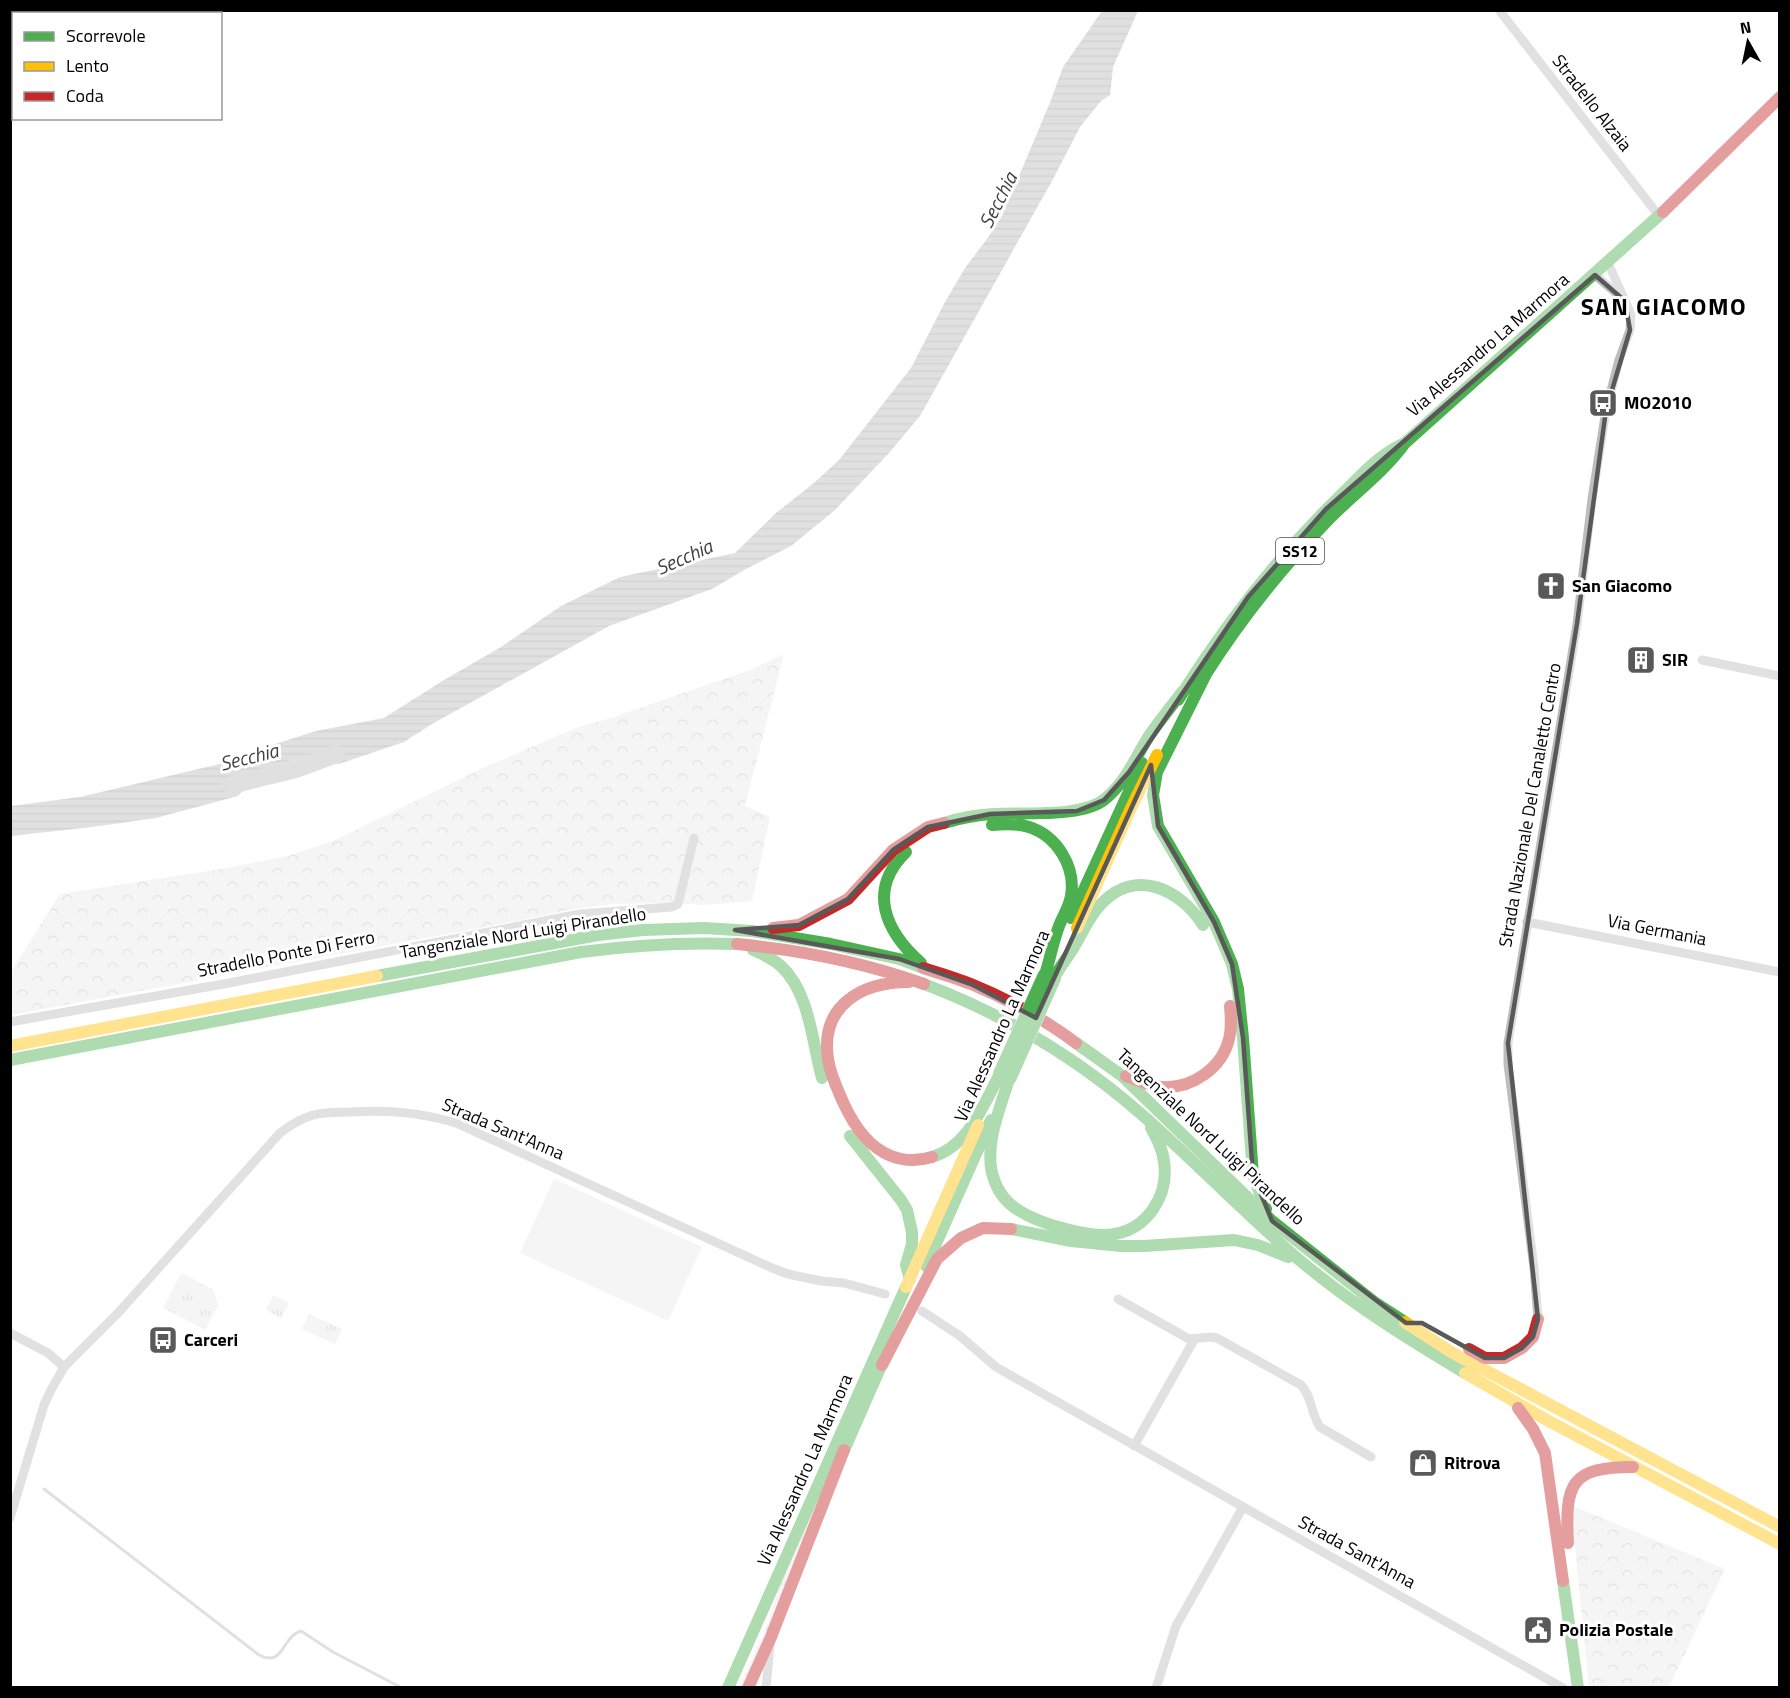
<svg xmlns="http://www.w3.org/2000/svg" width="1790" height="1698" font-family="'Titillium Web',sans-serif">
  <defs>
    <pattern id="grass-tufts" width="24" height="20" patternUnits="userSpaceOnUse" patternTransform="scale(1.5)"><rect width="24" height="20" fill="#e9e9e9"/><path d="M3 7l-1-3M5 7V3M7 7l1-3M15 17l-1-3M17 17v-4M19 17l1-3" fill="none" stroke="#c6c6c6"/></pattern>
    <pattern id="forest-crowns" width="20" height="18" patternUnits="userSpaceOnUse" patternTransform="scale(1.5)"><rect width="20" height="18" fill="#e9e9e9"/><path d="M2 6a3 3 0 1 1 6 0M12 15a3 3 0 1 1 6 0" fill="none" stroke="#c6c6c6"/></pattern>
    <pattern id="water-rules" width="6" height="5" patternUnits="userSpaceOnUse" patternTransform="scale(1.5)"><rect width="6" height="5" fill="#bbb"/><path d="M0 2.5h6" fill="none" stroke="#9f9f9f"/></pattern>
  </defs>
  <rect width="100%" height="100%" fill="#fff"/>
  <path fill="url(#grass-tufts)" d="M 181,1273 L 214,1290 L 218,1306 L 205,1330 L 163,1308 Z
    M 273,1295 L 289,1303 L 281,1318 L 266,1310 Z
    M 309,1314 L 342,1329 L 335,1344 L 302,1329 Z
    M 813,1510 L 816,1511 L 769,1627 L 742,1687 L 739,1688 L 768,1623 L 780,1584 Z"/>
  <path fill="url(#forest-crowns)" d="M 782,655 L 783,658 L 745,806 L 770,817 L 752,901 L 703,905 L 664,903 L 611,904 L 574,909 L 501,924 L 11,1015 L 10,973 L 60,894 L 221,869 L 288,856 L 335,840 L 481,769 L 576,728 L 614,717 L 750,670 Z
    M 1573,1506 L 1725,1569 L 1669,1687 L 1589,1687 L 1573,1528 Z"/>
  <path fill="#e9e9e9" d="M 554,1179 L 702,1247 L 668,1321 L 520,1253 Z"/>
  <path fill="url(#water-rules)" d="M 1102,11 L 1138,11 L 1113,67 L 1110,95 L 1101,101 L 1080,127 L 1052,181 L 920,416 L 889,453 L 835,510 L 791,546 L 744,570 L 712,589 L 609,626 L 432,724 L 404,742 L 339,764 L 294,760 L 265,768 L 238,796 L 156,818 L 92,827 L 11,836 L 11,806 L 80,797 L 228,762 L 256,750 L 316,731 L 384,718 L 444,680 L 501,647 L 561,606 L 620,577 L 735,553 L 776,513 L 814,483 L 839,460 L 911,368 L 945,302 L 965,268 L 987,239 L 1003,214 L 1051,100 L 1063,67 Z"/>
  <g fill="none" stroke-linecap="round" stroke-linejoin="round">
    <path stroke="#bbb" stroke-width="3" d="M 44,1489 L 259,1655 C 284,1668 282,1636 301,1631 L 333,1652 L 402,1688"/>
    <path stroke="#bbb" stroke-width="18" d="M 231,785 L 296,769 L 336,754"/>
    <path stroke="#bdbdbd" stroke-width="9" d="M 1499,10 L 1659,216
      M 1595,275 L 1621,297
      M 1702,660 L 1780,676
      M 1527,922 L 1780,972
      M 10,1022 L 229,983 L 580,914 L 672,907 L 678,904 L 694,838
      M 1118,1299 L 1189,1339 L 1211,1337 L 1217,1338 L 1301,1385 C 1312,1396 1311,1415 1320,1427 L 1371,1457
      M 922,1311 L 960,1336 L 996,1367 L 1563,1688
      M 1538,1319 L 1534,1268 L 1508,1064 L 1508,1043 L 1577,624 L 1592,499 L 1606,410 L 1619,360 L 1630,330 L 1631,314 L 1608,263
      M 10,1333 L 48,1353 L 64,1367
      M 1134,1446 L 1194,1340
      M 10,1518 L 44,1405 L 51,1390 L 64,1367 L 118,1313 L 280,1133 C 290,1125 300,1119 313,1115 C 325,1112 337,1112 350,1112 C 388,1110 418,1112 456,1123 L 772,1268 L 788,1274 L 821,1281 L 844,1283 L 885,1294
      M 766,1688 L 770,1645
      M 1156,1688 L 1176,1626 L 1243,1507"/>
    <path stroke="#4caf50" stroke-width="12" d="M 1208,670 L 1157,772 L 1153,795 L 1158,826 L 1214,922 L 1232,964 L 1238,989 L 1243,1038 L 1253,1175 L 1266,1209
      M 1204,677 C 1240,620 1283,566 1330,518 C 1355,493 1384,472 1405,443 L 1663,212
      M 1178,700 C 1225,625 1278,556 1341,495 C 1362,475 1378,455 1405,443
      M 944,823 C 960,818 976,815 993,814 C 1023,812 1082,818 1105,799 C 1126,782 1135,758 1149,736 C 1159,721 1171,707 1182,692
      M 992,825 C 1004,824 1017,823 1029,827 C 1057,836 1076,867 1071,896 C 1069,907 1063,916 1059,926 C 1053,942 1050,959 1045,975
      M 906,852 C 867,890 885,931 921,963
      M 1071,918 L 1142,763
      M 753,950 C 763,954 773,959 781,966 C 810,993 812,1042 822,1078
      M 377,976 L 598,935 L 643,930 L 704,928 L 752,931 L 831,944 L 899,959 L 923,968
      M 1054,978 C 1060,967 1068,957 1074,947 C 1083,932 1089,916 1102,903 C 1136,868 1180,889 1203,925
      M 924,984 C 1003,1014 1076,1057 1140,1113 C 1194,1160 1243,1212 1297,1258 C 1349,1302 1406,1338 1465,1373
      M 1076,1043 L 1121,1075 L 1272,1221 L 1374,1302 L 1405,1322
      M 10,1060 L 581,952 C 633,945 684,942 737,944
      M 1009,1079 C 1000,1109 985,1142 992,1173 C 995,1185 1001,1196 1010,1204 C 1031,1222 1088,1239 1115,1234 C 1148,1228 1169,1195 1164,1162 C 1163,1150 1157,1139 1151,1128
      M 850,1136 L 901,1200 L 907,1210 L 912,1232 L 912,1244 L 906,1265 L 910,1279
      M 932,1157 C 969,1146 983,1105 1000,1074
      M 1011,1229 L 1071,1241 L 1121,1246 L 1144,1246 L 1234,1240 L 1258,1245 L 1288,1257
      M 926,1266 L 991,1120
      M 844,1450 L 884,1359
      M 1563,1581 L 1578,1688
      M 728,1688 L 906,1287"/>
    <path stroke="#ffc107" stroke-width="12" d="M 1077,928 L 1131,808 L 1157,755
      M 10,1046 L 377,976
      M 906,1287 L 978,1125
      M 1405,1322 L 1451,1352 L 1780,1527
      M 1465,1373 L 1545,1419 L 1780,1544"/>
    <path stroke="#c62828" stroke-width="12" d="M 1663,212 L 1780,97
      M 773,928 L 799,925 L 848,899 L 893,850 L 928,827 L 944,823
      M 737,944 C 800,950 863,962 924,984
      M 923,968 C 939,973 956,978 971,984 C 1008,999 1045,1020 1076,1043
      M 909,982 C 862,982 820,1005 828,1059 C 830,1074 837,1088 843,1102 C 853,1124 868,1147 891,1156 C 904,1161 919,1161 932,1157
      M 1126,1076 C 1138,1080 1149,1086 1162,1087 C 1192,1089 1222,1068 1229,1039 C 1232,1028 1231,1017 1230,1006
      M 1469,1349 L 1485,1358 L 1504,1358 L 1522,1348 L 1533,1337 L 1538,1319
      M 882,1365 L 937,1259 L 961,1238 L 983,1228 L 1011,1229
      M 1518,1408 L 1533,1429 L 1545,1453 L 1563,1581
      M 1568,1543 C 1565,1484 1570,1467 1633,1467
      M 748,1688 L 771,1637 L 844,1450"/>
    <g stroke="#dbdbdb" stroke-width="15" stroke-linecap="butt">
      <path id="fast-bridge" d="M 1000,1074 L 1045,975
        M 1009,1079 L 1054,978"/>
    </g>
    <use href="#fast-bridge" stroke="#4caf50" stroke-width="14"/>
  </g>
  <path d="M0 0H1790V1698H0ZM 1595,275 L 1625,301 L 1630,330 L 1606,410 L 1577,624 L 1508,1043 L 1538,1319 L 1533,1337 L 1522,1348 L 1504,1358 L 1485,1358 L 1422,1323 L 1406,1323 L 1272,1221 L 1253,1175 L 1243,1038 L 1232,964 L 1214,922 L 1158,826 L 1151,765 L 1036,1018 L 973,985 L 899,959 L 735,930 L 799,925 L 848,899 L 893,850 L 928,827 L 990,814 L 1077,811 L 1104,800 L 1129,772 L 1248,597 L 1326,509 Z" fill="#fff" fill-opacity=".55" fill-rule="evenodd"/>
  <path fill="none" stroke="#595959" stroke-width="4.5" stroke-linejoin="round" d="M 1595,275 L 1625,301 L 1630,330 L 1606,410 L 1577,624 L 1508,1043 L 1538,1319 L 1533,1337 L 1522,1348 L 1504,1358 L 1485,1358 L 1422,1323 L 1406,1323 L 1272,1221 L 1253,1175 L 1243,1038 L 1232,964 L 1214,922 L 1158,826 L 1151,765 L 1036,1018 L 973,985 L 899,959 L 735,930 L 799,925 L 848,899 L 893,850 L 928,827 L 990,814 L 1077,811 L 1104,800 L 1129,772 L 1248,597 L 1326,509 Z"/>
  <defs>
    <g id="bus-square" transform="scale(1.5)"><rect x="-9" y="-9" width="18" height="18" rx="4" fill="#595959" stroke="#fff"/><path d="M-5-6H5V4H4V6H2V4H-2V6H-4V4H-5ZM-3.5-4V0h7V-4ZM-3.5 1.2v1.5H-2V1.2ZM2 1.2v1.5H3.5V1.2Z" fill="#fff"/></g>
    <g id="church-square" transform="scale(1.5)"><rect x="-9" y="-9" width="18" height="18" rx="4" fill="#595959" stroke="#fff"/><path d="M-1.2-6h2.4v3.5h3.3v2.4h-3.3V6h-2.4V-.1h-3.3v-2.4h3.3Z" fill="#fff"/></g>
    <g id="building-square" transform="scale(1.5)"><rect x="-9" y="-9" width="18" height="18" rx="4" fill="#595959" stroke="#fff"/><path d="M-4-6H4V6H1V3H-1V6H-4ZM-2.5-4.3h1.7v1.8h-1.7ZM.8-4.3h1.7v1.8H.8ZM-2.5-1h1.7V.8h-1.7ZM.8-1h1.7V.8H.8Z" fill="#fff"/></g>
    <g id="shop-square" transform="scale(1.5)"><rect x="-9" y="-9" width="18" height="18" rx="4" fill="#595959" stroke="#fff"/><path d="M-5-2.5h2.3a2.7 3.5 0 0 1 5.4 0H5L5.5 6h-11ZM-1.5-2.5h3a1.5 2.3 0 0 0-3 0Z" fill="#fff"/></g>
    <g id="civic-square" transform="scale(1.5)"><rect x="-9" y="-9" width="18" height="18" rx="4" fill="#595959" stroke="#fff"/><path d="M-.6-6.5H3V-4.5H.6V-3L4-1V1h2V6H-6V1h2V-1L-.6-3ZM-1.2 2.5V6h2.4V2.5Z" fill="#fff"/></g>
  </defs>
  <g fill-rule="evenodd">
    <use href="#bus-square" x="1603" y="403"/>
    <use href="#church-square" x="1551" y="586"/>
    <use href="#building-square" x="1641" y="660"/>
    <use href="#bus-square" x="163" y="1340"/>
    <use href="#shop-square" x="1423" y="1463"/>
    <use href="#civic-square" x="1538" y="1630"/>
  </g>
  <g text-anchor="middle" stroke-width="6" stroke-linejoin="round" paint-order="stroke">
    <rect fill="#fff" stroke="#4c4c4c" stroke-width="1.5" x="1276" y="538" width="48" height="26" rx="4.5"/>
    <g font-size="16" font-weight="bold" fill="#000">
      <text x="1300" y="557">SS12</text>
    </g>
    <g font-size="18" fill="#000" stroke="#fff">
      <text transform="translate(1592 103) rotate(52)" y="6">Stradello Alzaia</text>
      <text transform="translate(1488 345) rotate(-41)" y="6">Via Alessandro La Marmora</text>
      <text transform="translate(1530 805) rotate(-80)" y="6">Strada Nazionale Del Canaletto Centro</text>
      <text transform="translate(1657 930) rotate(11)" y="6">Via Germania</text>
      <text transform="translate(523 933) rotate(-9)" y="6">Tangenziale Nord Luigi Pirandello</text>
      <text transform="translate(286 954) rotate(-11)" y="6">Stradello Ponte Di Ferro</text>
      <text transform="translate(1002 1026) rotate(-66)" y="6">Via Alessandro La Marmora</text>
      <text transform="translate(503 1129) rotate(23)" y="6">Strada Sant'Anna</text>
      <text transform="translate(1211 1137) rotate(43)" y="6">Tangenziale Nord Luigi Pirandello</text>
      <text transform="translate(805 1470) rotate(-66)" y="6">Via Alessandro La Marmora</text>
      <text transform="translate(1357 1552) rotate(29)" y="6">Strada Sant'Anna</text>
    </g>
    <g font-size="18" font-weight="bold" fill="#000" stroke="#fff" text-anchor="start">
      <text x="1624" y="409">MO2010</text>
      <text x="1572" y="592">San Giacomo</text>
      <text x="1662" y="666">SIR</text>
      <text x="184" y="1346">Carceri</text>
      <text x="1444" y="1469">Ritrova</text>
      <text x="1559" y="1636">Polizia Postale</text>
    </g>
    <g font-size="20" font-style="italic" fill="#3f3f3f" stroke="#fff">
      <text transform="translate(998 200) rotate(-63)" y="7">Secchia</text>
      <text transform="translate(684 557) rotate(-24)" y="7">Secchia</text>
      <text transform="translate(249 757) rotate(-14)" y="7">Secchia</text>
    </g>
    <g font-size="24" font-weight="bold" letter-spacing="1.5" fill="#000" stroke="#fff">
      <text x="1664" y="315">SAN GIACOMO</text>
    </g>
  </g>
  <rect width="1790" height="1698" fill="none" stroke="#000000" stroke-width="24"/>
  <rect x="12" y="12" width="210" height="108" fill="#ffffff" stroke="#999999" stroke-width="1.5"/>
  <rect x="24" y="32" width="30" height="9" fill="#4caf50" stroke="#999999" stroke-width="1.5"/>
  <text x="66" y="42" font-size="18" fill="#000000">Scorrevole</text>
  <rect x="24" y="62" width="30" height="9" fill="#ffc107" stroke="#999999" stroke-width="1.5"/>
  <text x="66" y="72" font-size="18" fill="#000000">Lento</text>
  <rect x="24" y="92" width="30" height="9" fill="#c62828" stroke="#999999" stroke-width="1.5"/>
  <text x="66" y="102" font-size="18" fill="#000000">Coda</text>
  <g transform="translate(1748 42) rotate(351)" stroke="#ffffff" stroke-width="4.5" paint-order="stroke">
  <path d="M0-4.5L10 22L0 15L-10 22Z" fill="#000000"/>
  <text y="-9" font-size="16" font-weight="bold" text-anchor="middle" fill="#000000">N</text>
  </g>
</svg>
